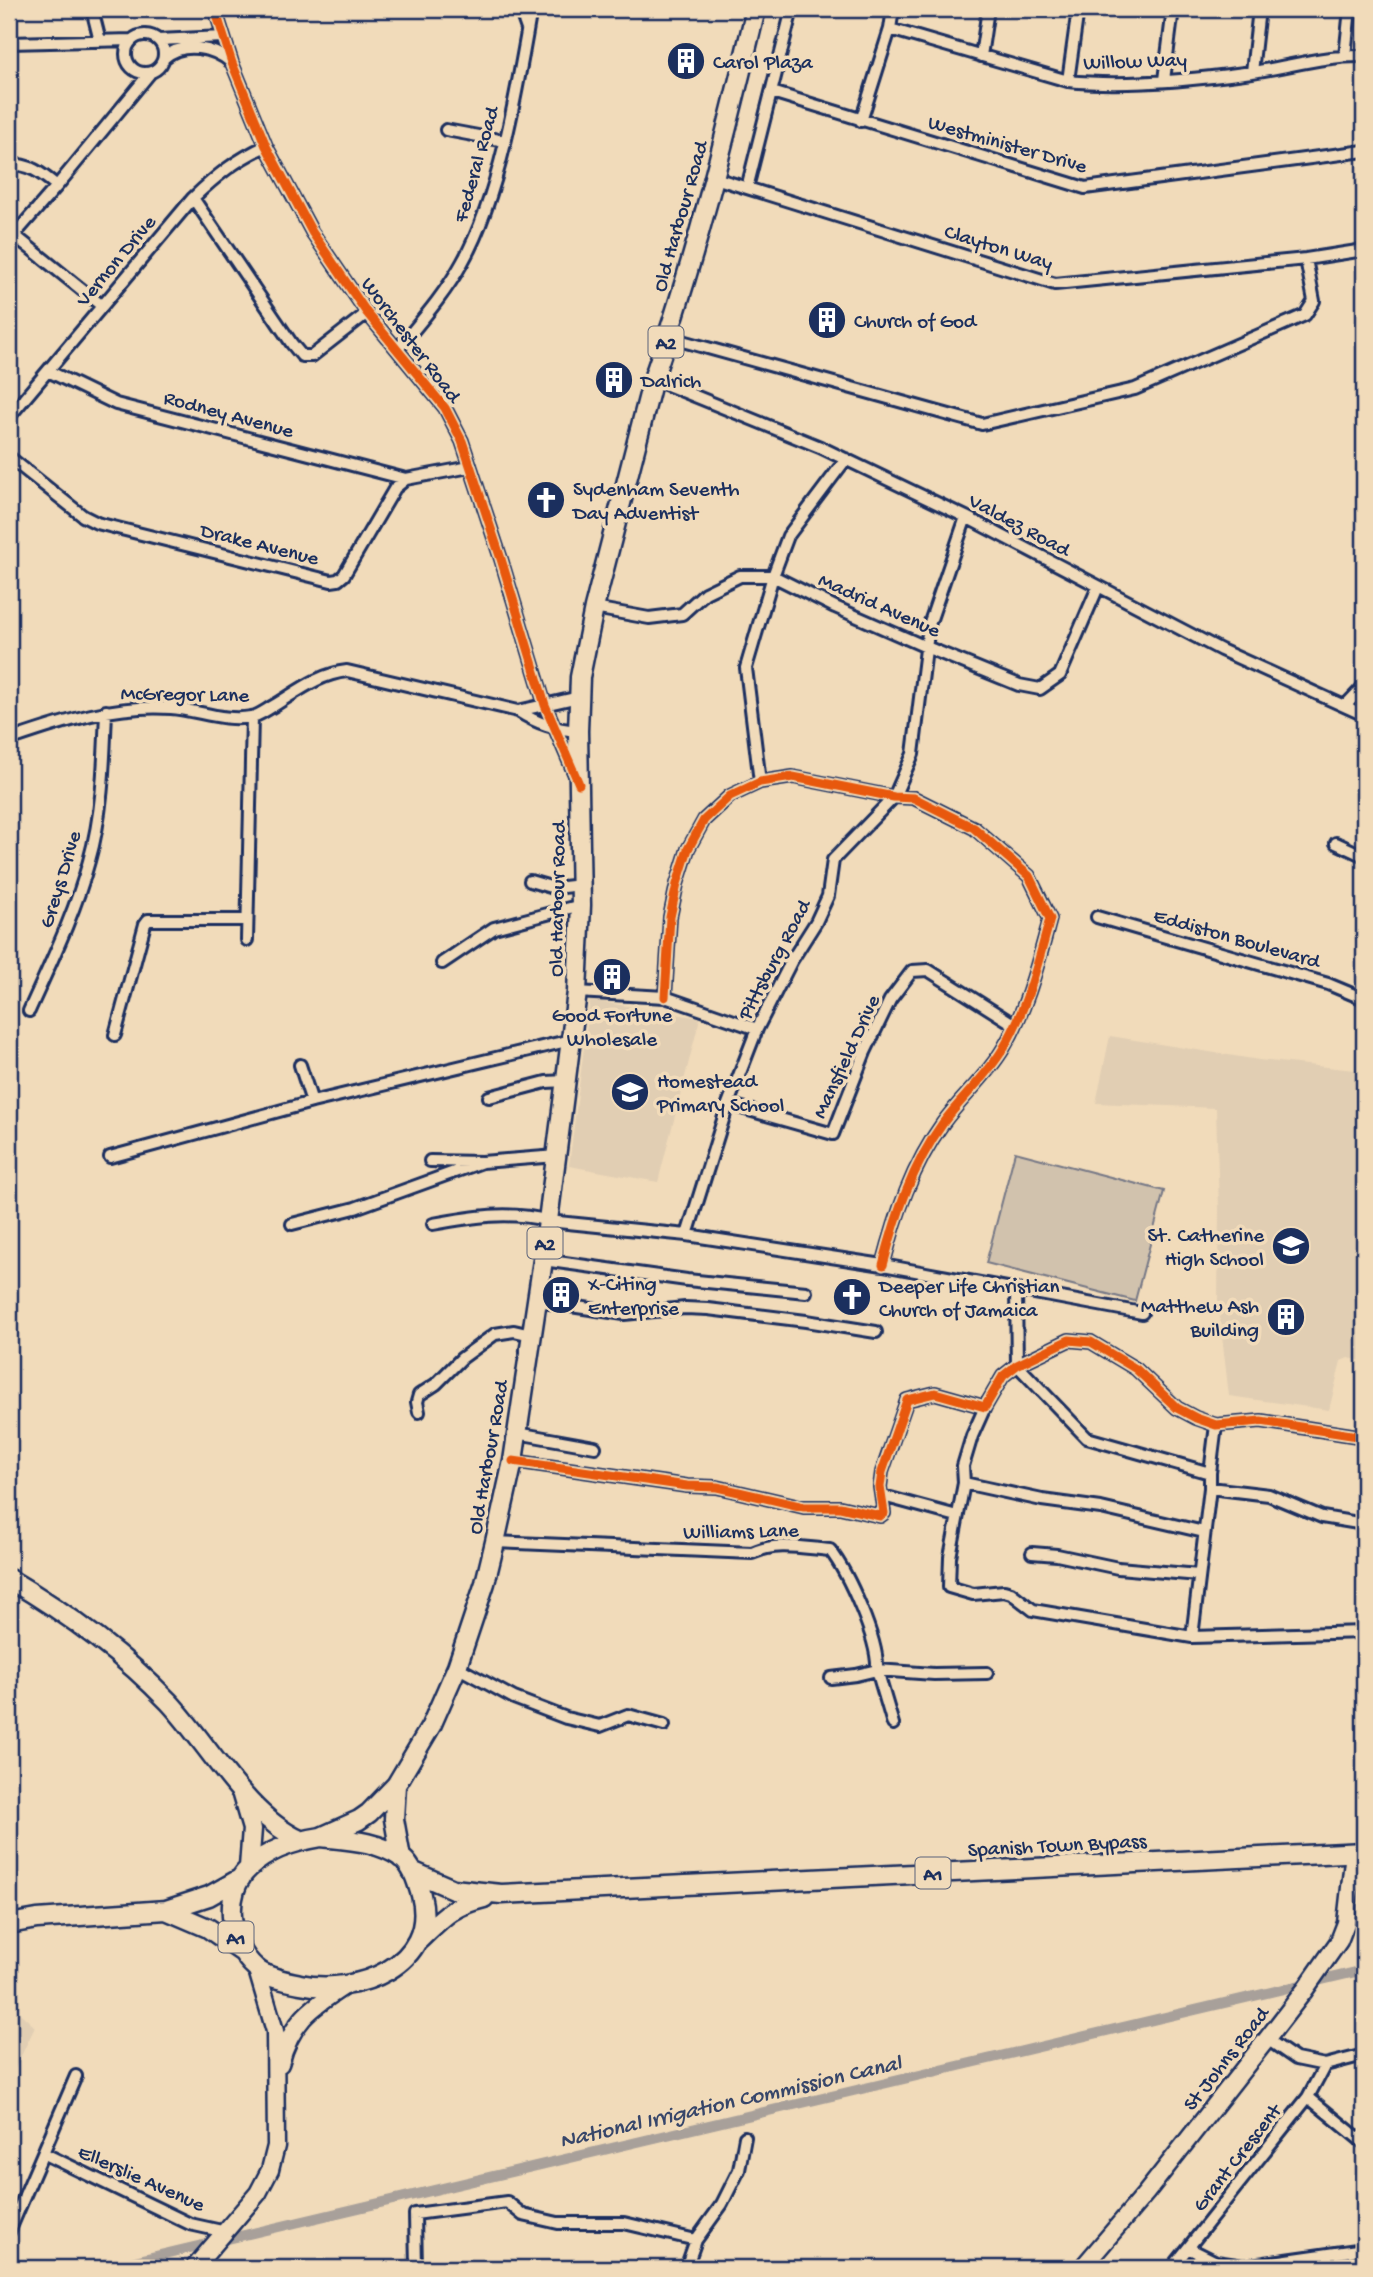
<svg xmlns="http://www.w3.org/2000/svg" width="1373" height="2277" font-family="'Gochi Hand',sans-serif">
  <rect width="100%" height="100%" fill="#f1dbba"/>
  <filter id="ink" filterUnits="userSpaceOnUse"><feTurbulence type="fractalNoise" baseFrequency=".0143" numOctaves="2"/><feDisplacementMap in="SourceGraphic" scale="14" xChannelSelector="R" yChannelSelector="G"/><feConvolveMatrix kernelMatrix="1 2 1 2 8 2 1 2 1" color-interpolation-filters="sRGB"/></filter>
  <g filter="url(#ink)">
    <path fill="#e1ceb3" d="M 590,1000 L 700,1018 L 658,1182 L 569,1166 Z
      M 1110,1036 L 1259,1060 L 1364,1071 L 1364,1361 L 1348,1358 L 1341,1361 L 1329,1410 L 1229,1396 L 1218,1302 L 1219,1209 L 1216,1108 L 1096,1103 Z
      M 9,2003 L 35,2027 L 9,2081 Z"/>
    <path fill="#d1c2ad" stroke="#767886" stroke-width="2" d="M 1015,1152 L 1164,1191 L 1135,1301 L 986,1263 Z"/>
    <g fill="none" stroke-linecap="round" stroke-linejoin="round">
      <path stroke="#a8a09a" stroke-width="10" d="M 105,2268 L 1364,1970"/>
      <g stroke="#1b2f5e" stroke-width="16">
        <path id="street" d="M 92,9 L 100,41
          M 215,9 L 232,63 L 266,146 L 312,232 L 367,313 L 445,408 L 462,441 L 501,559 L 545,705 L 575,775
          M 520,9 L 527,29
          M 890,29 L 1068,81 C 1126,87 1194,80 1252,72 C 1289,67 1326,55 1364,56
          M126 54a19 19 0 1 1 38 0a19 19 0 1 1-38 0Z
          M 158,40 L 223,37
          M 9,43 L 132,40
          M 981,56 L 988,9
          M 1345,56 L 1350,9
          M 164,58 C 183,41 214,47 232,63
          M 1252,72 L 1259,9
          M 1164,80 L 1173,9
          M 1068,81 L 1078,9
          M 772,92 L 1085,188 L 1364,151
          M 861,121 L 890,29 L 893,9
          M 446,130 L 505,141
          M 9,164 C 30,164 41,173 57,186
          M 715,178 L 1055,284 L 1306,259 L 1364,250
          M 747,188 L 792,9
          M 193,198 L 292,344 L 302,356 L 312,356 L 367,313
          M 14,235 L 102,306
          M 9,241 L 57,186 L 150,73
          M 668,337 L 982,424 L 1135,389 L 1305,315 L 1314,301 L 1306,259
          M 398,349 C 421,321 445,294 462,263 C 500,196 518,85 531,9
          M 48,371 L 116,404 L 406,479
          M 653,379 L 820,447 L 966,517 L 1221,650 L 1364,715
          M 9,417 L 193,198 C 216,176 237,159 266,146
          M 9,457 L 83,516 L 97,523 L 331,581 L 338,580 L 344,575 L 395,488 L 406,479 L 470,467
          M 594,608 L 649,618 L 682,614 L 705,593 L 740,576 L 773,576 L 835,607 L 926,647 L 1019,685 L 1040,689 L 1060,675 L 1098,587
          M 1345,706 L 1364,686
          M 518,711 L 579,697
          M 9,740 C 62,722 113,704 171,708 C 197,710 225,722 251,717 C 259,716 267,709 275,705 C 298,691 319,674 347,671 L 518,711 C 538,724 555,729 578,731
          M 760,782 L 746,668 L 773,576 L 788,536 L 846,459
          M 1336,843 L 1364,856
          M 530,881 L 554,888 L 581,885
          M 1097,917 L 1328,984 L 1364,999
          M 247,940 L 252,717
          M 442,963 L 494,928 L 581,905
          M 577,992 L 665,997 L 757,1029
          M 665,997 L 670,917 L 677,884 L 688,849 L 704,820 L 730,796 L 760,782 L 793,777 L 894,797 L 914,798 L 974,828 L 1029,876 L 1050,919 C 1038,963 1027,1009 1003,1049 C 987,1076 961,1098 943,1123 C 912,1166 896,1215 883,1265
          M 29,1011 C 51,962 75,913 89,861 C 103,812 104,761 106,711
          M 115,1035 L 145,924 L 148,920 L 247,920
          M 300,1065 L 312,1102
          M 489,1097 L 546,1082 L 566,1081
          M 728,1104 L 833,1134 L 865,1052 L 890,1000 L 912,971 L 928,970 L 1015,1025
          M 110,1157 L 312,1102 L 571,1040
          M 430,1161 L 482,1162 L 557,1156
          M 292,1224 L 355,1208 L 482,1162
          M 433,1224 C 471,1217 510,1210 548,1221 L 687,1235 L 883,1265 L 1142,1313
          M 687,1235 L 728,1104 L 757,1029 L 792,960 L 816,922 L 828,896 L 833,860 L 894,797 L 913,754 L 929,625 L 966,517
          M 543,1260 L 687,1280 L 806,1292
          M 1016,1290 L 1017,1365 L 1087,1438 L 1210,1473 L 1210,1488 L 1192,1637
          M 537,1301 L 624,1314 L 685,1308 L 708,1309 L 806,1321 L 876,1332
          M 985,1407 L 972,1436 L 963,1466 L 964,1483 L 950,1557 L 949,1587 L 973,1594 L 1004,1591 L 1011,1593 L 1033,1610 L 1192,1637 L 1364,1632
          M 419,1412 L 417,1402 L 419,1395 L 436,1384 L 462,1358 L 495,1334 L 514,1331 L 531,1335
          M 517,1433 L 595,1447
          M 513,1461 L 687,1486 L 717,1487 L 804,1507 L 840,1507 L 880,1516 L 884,1513 L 880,1487 L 882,1472 L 907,1400 L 935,1393 L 985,1407 L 1003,1376 L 1017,1365 L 1069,1340 L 1091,1342 L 1136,1369 L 1177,1408 L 1196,1418 L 1216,1425 L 1261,1421 L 1364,1437
          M 1210,1473 L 1216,1425
          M 964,1483 L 1042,1500 L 1101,1508 L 1204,1532
          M 1210,1488 L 1269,1495 L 1322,1517 L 1364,1524
          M 883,1496 L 957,1516
          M 495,1542 L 752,1553 C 778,1541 803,1548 830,1550 C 848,1573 879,1641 877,1670 L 934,1674 L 987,1673
          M 1032,1553 L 1057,1555 L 1118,1568 L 1199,1575
          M 457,1667 L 514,1698 L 566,1718 L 600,1726 L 628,1715 L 664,1725
          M 831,1678 L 856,1675 L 877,1670 L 893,1724
          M 1267,2039 L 1296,2059 L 1325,2065 L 1364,2055
          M 1308,2097 L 1364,2143
          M 43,2153 L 190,2224 L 226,2232
          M 9,2232 L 76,2076
          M 1188,2248 L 1216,2262 L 1244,2266 L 1364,2249
          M 416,2268 L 415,2214 L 507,2202 L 523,2215 L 558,2223 L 624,2223 L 696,2240
          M 686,2268 L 696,2240 L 722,2204 L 739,2170 L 745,2137
          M 1172,2268 L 1308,2097 L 1325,2065"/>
      </g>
      <g stroke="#1b2f5e" stroke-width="21">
        <path id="secondary" d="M 280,2064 C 291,2023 309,2009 343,1987
          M 194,2268 L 258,2193 L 270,2170 L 276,2146 L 275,2031 L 257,1970
          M 1082,2268 L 1146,2193 L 1267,2039 L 1304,1991 L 1339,1941 L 1346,1923 L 1354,1852"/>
      </g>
      <g stroke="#1b2f5e" stroke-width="23">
        <path id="primary" d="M 9,1579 C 67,1613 122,1653 169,1702 C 209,1745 246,1815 300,1840
          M 396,1785 L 394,1819 L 401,1858
          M 242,1795 L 252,1829 L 249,1867
          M 321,1837 L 359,1820 L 369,1813 L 396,1785 L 431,1726 L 457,1667 L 485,1583 L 495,1542 L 513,1461 L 543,1260 L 577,992 L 581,905 L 578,731 L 580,677 L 594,608 L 653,379 C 696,258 726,133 756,9
          M 321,1837 C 349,1840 378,1841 402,1858 C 413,1867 417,1882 421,1895 C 439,1965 356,1996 300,1984 C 287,1981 266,1978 256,1968 C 230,1946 221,1893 249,1868 C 268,1850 295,1841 321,1837 Z
          M 412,1871 L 453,1889 L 501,1894 L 1364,1852
          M 166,1910 L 208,1928 L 241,1951
          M 9,1924 L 37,1919 L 166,1910 L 209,1896 L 241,1878
          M 419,1940 C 443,1917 451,1906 484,1898"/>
      </g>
      <use href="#street" stroke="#f1dbba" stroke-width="10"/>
      <use href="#secondary" stroke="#f1dbba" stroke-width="16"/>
      <use href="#primary" stroke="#f1dbba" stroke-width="18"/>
      <g stroke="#f1dbba" stroke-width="13">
        <path id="cycleway" d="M 215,9 L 232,63 L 266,146 L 312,232 L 367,313 L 445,408 L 462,441 L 501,559 L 545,705 L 579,784
          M 665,997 L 670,917 L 677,884 L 688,849 L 704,820 L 730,796 L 760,782 L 793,777 L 894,797 L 914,798 L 974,828 L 1029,876 L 1050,919 C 1038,963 1027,1009 1003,1049 C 987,1076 961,1098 943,1123 C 912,1166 896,1215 883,1265
          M 513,1461 L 687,1486 L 717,1487 L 804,1507 L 840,1507 L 880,1516 L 884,1513 L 880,1487 L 882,1472 L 907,1400 L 935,1393 L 985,1407 L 1003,1376 L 1017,1365 L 1069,1340 L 1091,1342 L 1136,1369 L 1177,1408 L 1196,1418 L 1216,1425 L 1261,1421 L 1364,1437"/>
      </g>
      <use href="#cycleway" stroke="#e8590c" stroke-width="9"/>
    </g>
  </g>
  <defs>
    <g id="building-disc" transform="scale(2.0125)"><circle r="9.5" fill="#1b2f5e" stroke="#f1dbba"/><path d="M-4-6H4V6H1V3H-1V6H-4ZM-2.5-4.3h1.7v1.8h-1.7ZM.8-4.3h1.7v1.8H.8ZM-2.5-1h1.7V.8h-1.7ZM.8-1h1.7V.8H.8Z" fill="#fff"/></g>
    <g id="church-disc" transform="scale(2.0125)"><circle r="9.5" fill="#1b2f5e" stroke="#f1dbba"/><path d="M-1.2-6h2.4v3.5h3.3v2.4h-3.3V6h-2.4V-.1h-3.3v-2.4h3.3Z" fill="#fff"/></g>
    <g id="school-disc" transform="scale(2.0125)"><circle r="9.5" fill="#1b2f5e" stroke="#f1dbba"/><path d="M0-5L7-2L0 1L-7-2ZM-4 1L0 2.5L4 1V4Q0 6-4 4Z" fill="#fff"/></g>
  </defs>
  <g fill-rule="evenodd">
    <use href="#building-disc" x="686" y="61"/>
    <use href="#building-disc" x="827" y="320"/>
    <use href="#building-disc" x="614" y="380"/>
    <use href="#church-disc" x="546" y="500"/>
    <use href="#building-disc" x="612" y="977"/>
    <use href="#school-disc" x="630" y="1092"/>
    <use href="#school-disc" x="1291" y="1246"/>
    <use href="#building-disc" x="561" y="1295"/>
    <use href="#church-disc" x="852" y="1297"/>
    <use href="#building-disc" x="1286" y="1317"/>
  </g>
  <g text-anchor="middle" stroke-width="7" stroke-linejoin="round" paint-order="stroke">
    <g fill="#f1dbba" stroke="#5b637a" stroke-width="2">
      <rect x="648.5" y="326.5" width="35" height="31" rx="5"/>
      <rect x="527.5" y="1227.5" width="35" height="31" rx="5"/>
      <rect x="915.5" y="1857.5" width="35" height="31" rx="5"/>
      <rect x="218.5" y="1921.5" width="35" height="31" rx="5"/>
    </g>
    <g font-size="19" font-weight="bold" fill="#1b2f5e">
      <text x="666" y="349">A2</text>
      <text x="545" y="1250">A2</text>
      <text x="933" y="1880">A1</text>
      <text x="236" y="1944">A1</text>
    </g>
    <g font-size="21" fill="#1b2f5e" stroke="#f1dbba">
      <text transform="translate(1135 60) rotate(-2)" y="7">Willow Way</text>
      <text transform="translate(1008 143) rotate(16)" y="7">Westminister Drive</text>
      <text transform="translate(475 164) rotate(-74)" y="7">Federal Road</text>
      <text transform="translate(679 216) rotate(-74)" y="7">Old Harbour Road</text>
      <text transform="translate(999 246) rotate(17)" y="7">Clayton Way</text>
      <text transform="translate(115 260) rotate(-50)" y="7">Vernon Drive</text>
      <text transform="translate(412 339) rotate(53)" y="7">Worchester Road</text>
      <text transform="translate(229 413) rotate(15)" y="7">Rodney Avenue</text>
      <text transform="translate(1020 524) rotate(28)" y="7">Valdez Road</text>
      <text transform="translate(260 543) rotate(14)" y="7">Drake Avenue</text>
      <text transform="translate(880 604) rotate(24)" y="7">Madrid Avenue</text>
      <text transform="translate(185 693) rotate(1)" y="7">McGregor Lane</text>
      <text transform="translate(59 879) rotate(-73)" y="7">Greys Drive</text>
      <text transform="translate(556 899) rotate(-89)" y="7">Old Harbour Road</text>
      <text transform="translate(1237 937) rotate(16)" y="7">Eddiston Boulevard</text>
      <text transform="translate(773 959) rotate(-62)" y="7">Pittsburg Road</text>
      <text transform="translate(845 1056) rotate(-65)" y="7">Mansfield Drive</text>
      <text transform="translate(487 1457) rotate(-80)" y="7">Old Harbour Road</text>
      <text transform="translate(741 1530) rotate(-1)" y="7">Williams Lane</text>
      <text transform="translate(1057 1844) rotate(-3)" y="7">Spanish Town Bypass</text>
      <text transform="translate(1225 2058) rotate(-52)" y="7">St Johns Road</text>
      <text transform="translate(1236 2157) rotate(-52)" y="7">Grant Crescent</text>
      <text transform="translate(142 2177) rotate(24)" y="7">Ellerslie Avenue</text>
    </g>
    <g font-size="21" fill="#1b2f5e" stroke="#f1dbba" text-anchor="start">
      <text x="713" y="68">Carol Plaza</text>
      <text x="854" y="327">Church of God</text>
      <text x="641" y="387">Dalrich</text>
      <text x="573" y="495">Sydenham Seventh<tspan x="573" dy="24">Day Adventist</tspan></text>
      <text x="612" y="1021" text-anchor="middle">Good Fortune<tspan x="612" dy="24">Wholesale</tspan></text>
      <text x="657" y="1087">Homestead<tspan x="657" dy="24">Primary School</tspan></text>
      <text x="1264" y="1241" text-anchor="end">St. Catherine<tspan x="1264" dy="24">High School</tspan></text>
      <text x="588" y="1290">X-Citing<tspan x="588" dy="24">Enterprise</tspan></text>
      <text x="879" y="1292">Deeper Life Christian<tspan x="879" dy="24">Church of Jamaica</tspan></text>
      <text x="1259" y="1312" text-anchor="end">Matthew Ash<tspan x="1259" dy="24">Building</tspan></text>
    </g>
    <g font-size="23" font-style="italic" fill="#37466a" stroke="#f1dbba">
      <text transform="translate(730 2100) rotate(-13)" y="8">National Irrigation Commission Canal</text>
    </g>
  </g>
  <rect width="1373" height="2277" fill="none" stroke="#f1dbba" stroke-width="35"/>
  <rect x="18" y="18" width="1338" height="2242" fill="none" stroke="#1b2f5e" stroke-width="2.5" filter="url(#ink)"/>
</svg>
